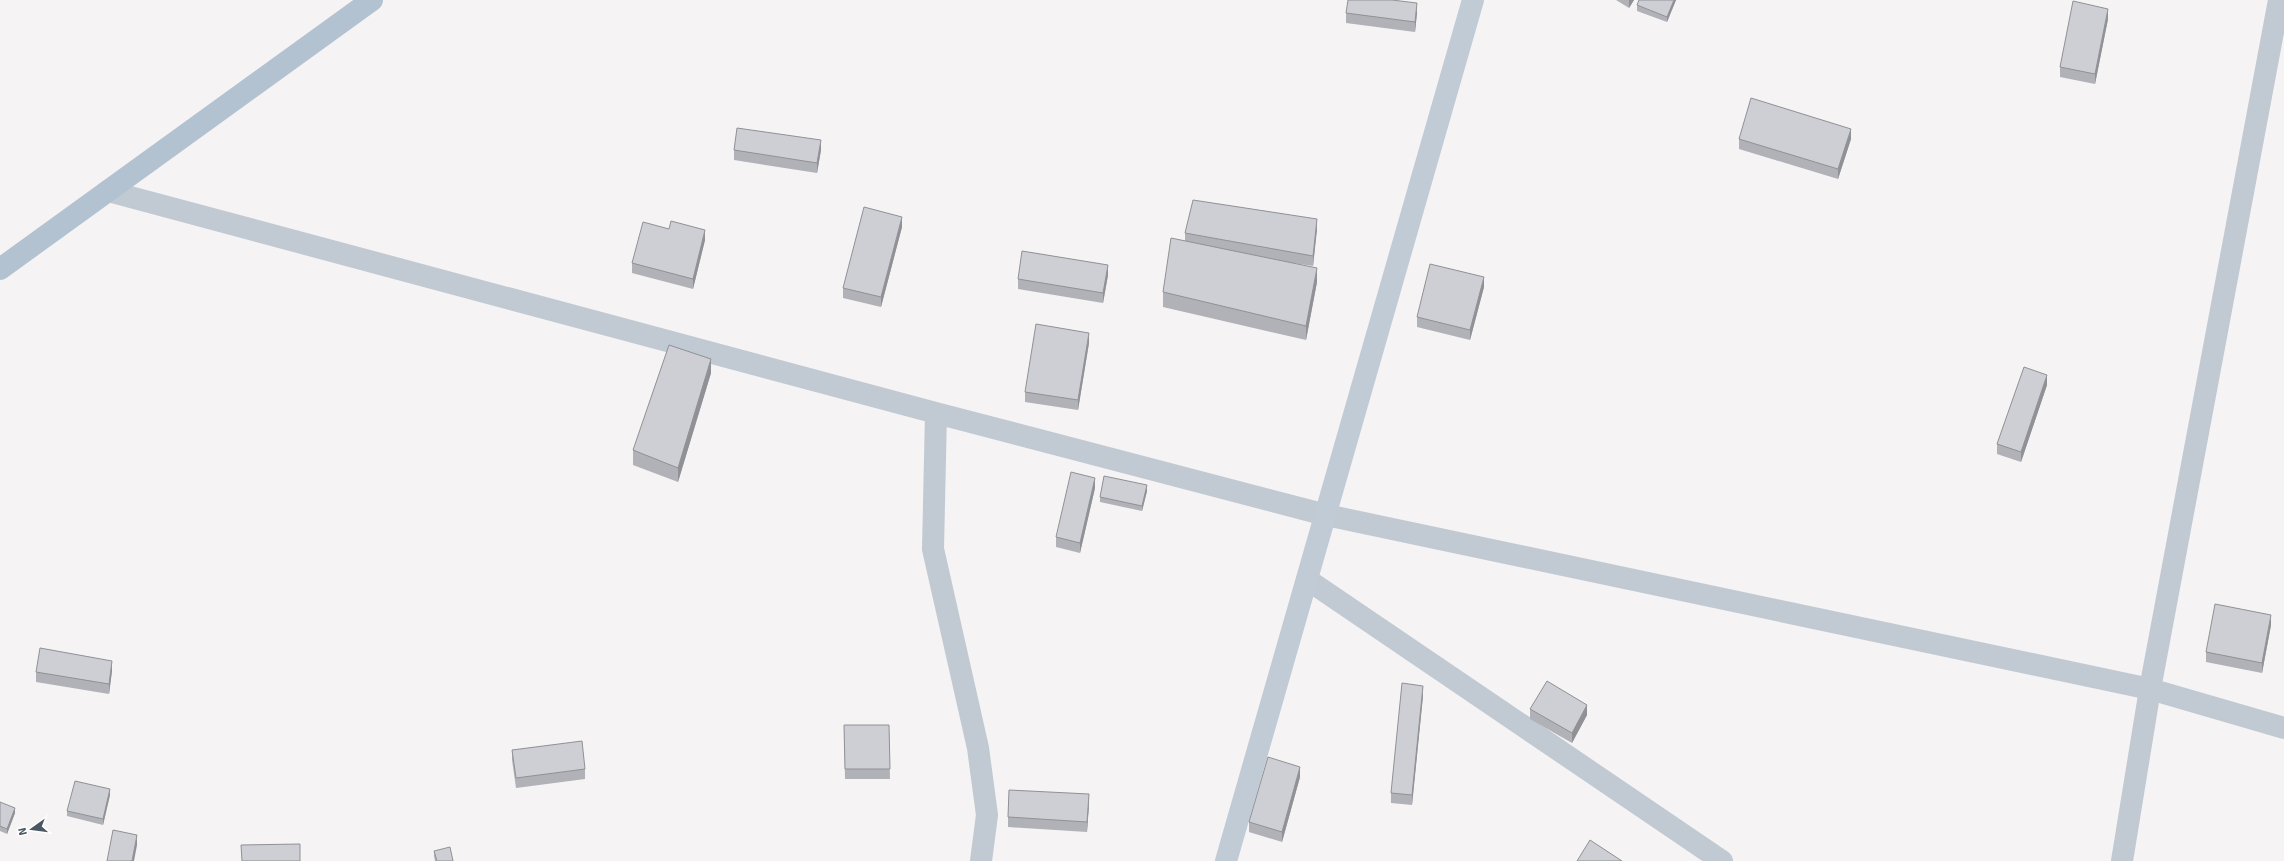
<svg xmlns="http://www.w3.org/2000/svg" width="2284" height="861" font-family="Signika,sans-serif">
  <rect width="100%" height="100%" fill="#f5f3f3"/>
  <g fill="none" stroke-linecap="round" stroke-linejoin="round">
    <path stroke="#c1cad2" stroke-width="22" d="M 108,191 L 936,413 L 1326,515 L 2150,689 L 2284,728
      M 936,413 L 933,549 L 978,748 L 987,815 L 981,861
      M 1308,580 L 1722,861
      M 2122,861 L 2150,689 L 2279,0"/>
    <path stroke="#c1cbd6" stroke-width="22" d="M 1226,861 L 1473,0"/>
    <path stroke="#b3c2d1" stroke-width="22" d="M 0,269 L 372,0"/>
  </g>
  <path fill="#b0b2b7" d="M 1616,0 L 1634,0 L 1629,8 Z
    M 1676,0 L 1667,22 L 1637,11 L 1637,5 Z
    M 1346,13 L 1417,13 L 1415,32 L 1346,23 Z
    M 2108,19 L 2095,84 L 2060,77 L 2060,67 Z
    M 1739,139 L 1851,139 L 1838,179 L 1739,149 Z
    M 734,150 L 821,150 L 817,173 L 734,160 Z
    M 902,227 L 881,307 L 843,298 L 843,288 Z
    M 669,229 L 705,240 L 693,289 L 632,273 L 632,263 Z
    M 1317,229 L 1313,266 L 1293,263 L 1317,282 L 1306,340 L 1163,307 L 1163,292 L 1185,241 L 1185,233 Z
    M 1108,275 L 1103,303 L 1018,289 L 1018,279 Z
    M 1484,287 L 1470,340 L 1417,327 L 1417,317 Z
    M 1089,343 L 1078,410 L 1025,402 L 1025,392 Z
    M 711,373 L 678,482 L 633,465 L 633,450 Z
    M 2047,385 L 2021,462 L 1997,454 L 1997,444 Z
    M 1095,488 L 1080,553 L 1056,547 L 1056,537 Z
    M 1147,491 L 1142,511 L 1100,502 L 1100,497 Z
    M 2271,625 L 2262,673 L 2206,662 L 2206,652 Z
    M 112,671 L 109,694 L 36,682 L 36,672 Z
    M 1423,696 L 1412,805 L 1391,803 L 1391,793 Z
    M 1530,709 L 1587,715 L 1572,743 L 1530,719 Z
    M 844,725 L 889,725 L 890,779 L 845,779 Z
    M 512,750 L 585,769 L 585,779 L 516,788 L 512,760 Z
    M 1300,777 L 1282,842 L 1249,832 L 1249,822 Z
    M 110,795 L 103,825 L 67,816 L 67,811 Z
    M 0,802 L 15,813 L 7,834 L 0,831 Z
    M 1089,804 L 1087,832 L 1008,827 L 1008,817 Z
    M 434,851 L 453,861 L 435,861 L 434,856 Z"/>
  <path fill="#909195" d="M 1629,0 L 1634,0 L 1629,8 Z
    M 1674,0 L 1676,0 L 1667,22 L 1667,17 Z
    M 1417,3 L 1417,13 L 1415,32 L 1415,22 Z
    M 2108,9 L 2108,19 L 2095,84 L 2095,74 Z
    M 1851,129 L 1851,139 L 1838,179 L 1838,169 Z
    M 821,140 L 821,150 L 817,173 L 817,163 Z
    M 902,217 L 902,227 L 881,307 L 881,297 Z
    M 1317,219 L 1317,229 L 1313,266 L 1313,256 Z
    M 705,230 L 705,240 L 693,289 L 693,279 Z
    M 1108,265 L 1108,275 L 1103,303 L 1103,293 Z
    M 1317,268 L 1317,282 L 1306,340 L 1306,326 Z
    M 1484,277 L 1484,287 L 1470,340 L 1470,330 Z
    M 1089,333 L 1089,343 L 1078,410 L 1078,400 Z
    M 711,359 L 711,373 L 678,482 L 678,468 Z
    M 2047,375 L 2047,385 L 2021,462 L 2021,452 Z
    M 1095,478 L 1095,488 L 1080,553 L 1080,543 Z
    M 1147,485 L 1147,491 L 1142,511 L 1142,506 Z
    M 2271,615 L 2271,625 L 2262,673 L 2262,663 Z
    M 112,661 L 112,671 L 109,694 L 109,684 Z
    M 1423,686 L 1423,696 L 1412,805 L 1412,795 Z
    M 1587,705 L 1587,715 L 1572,743 L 1572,733 Z
    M 1300,767 L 1300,777 L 1282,842 L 1282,832 Z
    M 110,789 L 110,795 L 103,825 L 103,819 Z
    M 1089,794 L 1089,804 L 1087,832 L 1087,822 Z
    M 15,808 L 15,813 L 7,834 L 7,829 Z
    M 137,835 L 137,845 L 134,861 L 132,861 Z"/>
  <path fill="#cdcfd5" stroke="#909195" d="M 1348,0 L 1392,0 L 1417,3 L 1415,22 L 1346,13 Z
    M 1639,0 L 1674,0 L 1667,17 L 1637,5 Z
    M 2073,1 L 2108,9 L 2095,74 L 2060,67 Z
    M 1751,98 L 1851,129 L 1838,169 L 1739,139 Z
    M 737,128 L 821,140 L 817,163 L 734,150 Z
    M 1193,200 L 1317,219 L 1313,256 L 1185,233 Z
    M 864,207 L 902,217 L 881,297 L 843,288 Z
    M 671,221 L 705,230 L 693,279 L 632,263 L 643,222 L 669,229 Z
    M 1171,238 L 1317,268 L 1306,326 L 1163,292 Z
    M 1022,251 L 1108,265 L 1103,293 L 1018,279 Z
    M 1430,264 L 1484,277 L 1470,330 L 1417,317 Z
    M 1036,324 L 1089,333 L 1078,400 L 1025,392 Z
    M 669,345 L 711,359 L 678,468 L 633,450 Z
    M 2024,367 L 2047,375 L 2021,452 L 1997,444 Z
    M 1071,472 L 1095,478 L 1080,543 L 1056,537 Z
    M 1104,476 L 1147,485 L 1142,506 L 1100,497 Z
    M 2215,604 L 2271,615 L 2262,663 L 2206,652 Z
    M 40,648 L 112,661 L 109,684 L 36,672 Z
    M 1547,681 L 1587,705 L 1572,733 L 1530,709 Z
    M 1402,683 L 1423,686 L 1412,795 L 1391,793 Z
    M 844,725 L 889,725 L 890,769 L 845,769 Z
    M 582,741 L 585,769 L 516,778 L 512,750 Z
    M 1268,757 L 1300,767 L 1282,832 L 1249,822 Z
    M 75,781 L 110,789 L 103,819 L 67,811 Z
    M 1009,790 L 1089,794 L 1087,822 L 1008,817 Z
    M 0,802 L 15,808 L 7,829 L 0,826 Z
    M 113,830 L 137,835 L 132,861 L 107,861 Z
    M 1590,840 L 1622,861 L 1577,861 Z
    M 300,844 L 300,861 L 242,861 L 241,845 Z
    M 450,847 L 453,861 L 437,861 L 434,851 Z"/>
  <g transform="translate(32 829) rotate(256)" stroke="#ffffff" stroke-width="3" paint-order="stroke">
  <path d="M0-3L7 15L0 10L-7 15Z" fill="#4a5661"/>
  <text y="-6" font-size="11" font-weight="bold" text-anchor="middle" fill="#4a5661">N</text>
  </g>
</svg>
